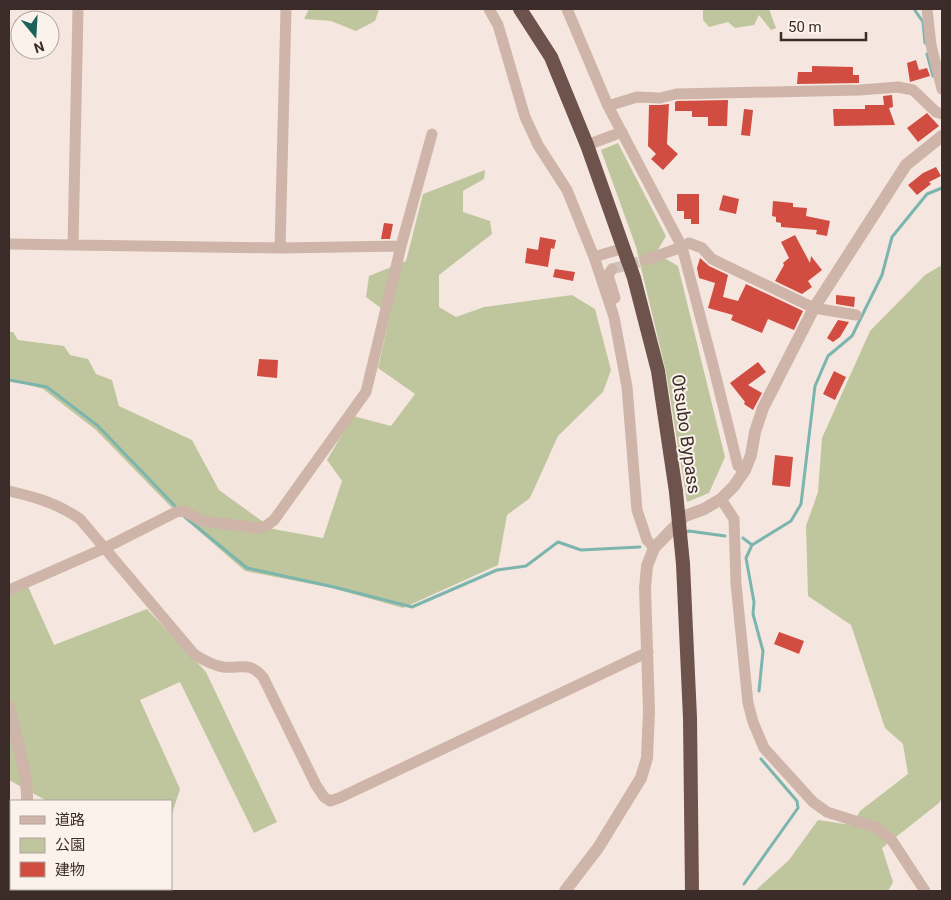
<svg xmlns="http://www.w3.org/2000/svg" width="951" height="900" font-family="Roboto,'Noto Sans JP',sans-serif">
  <rect width="100%" height="100%" fill="#f5e7df"/>
  <path fill="#bfc69d" d="M 309,9 L 379,9 L 375,21 L 356,31 L 331,21 L 304,19 Z
    M 703,9 L 769,9 L 776,28 L 771,30 L 759,15 L 754,25 L 735,28 L 728,22 L 709,27 L 703,20 Z
    M 618,143 L 666,236 L 656,253 L 678,266 L 725,457 L 709,493 L 687,502 L 666,372 L 636,247 L 601,150 Z
    M 485,170 L 484,179 L 463,191 L 463,212 L 490,221 L 492,234 L 439,275 L 439,307 L 456,317 L 484,307 L 572,295 L 595,309 L 611,370 L 603,392 L 558,436 L 530,498 L 507,515 L 498,565 L 403,608 L 332,588 L 245,571 L 170,506 L 96,430 L 43,389 L 9,379 L 9,332 L 13,332 L 18,340 L 64,346 L 70,355 L 88,359 L 96,374 L 112,380 L 119,406 L 192,440 L 219,490 L 273,529 L 323,538 L 342,481 L 327,460 L 353,416 L 391,426 L 415,394 L 378,368 L 390,315 L 366,297 L 369,276 L 406,261 L 423,194 Z
    M 942,265 L 942,798 L 939,803 L 882,848 L 893,882 L 888,891 L 755,891 L 789,860 L 818,820 L 852,825 L 860,811 L 908,774 L 903,744 L 885,728 L 851,625 L 808,596 L 806,526 L 818,492 L 822,438 L 870,331 L 925,275 Z
    M 26,582 L 54,645 L 147,609 L 206,672 L 277,822 L 254,833 L 180,682 L 140,700 L 180,789 L 171,817 L 171,801 L 47,801 L 9,780 L 9,588 Z"/>
  <g fill="none" stroke-linecap="round" stroke-linejoin="round">
    <path stroke="#7bb5ae" stroke-width="3" d="M 914,9 L 923,22 L 925,43
      M 927,54 L 933,76
      M 9,380 L 47,387 L 98,426 L 175,506
      M 185,517 L 247,568 L 334,587 L 412,607 L 497,570 L 526,566 L 558,542 L 581,550 L 640,547
      M 684,533 L 689,531 L 725,536
      M 743,538 L 752,545
      M 759,691 L 763,651 L 753,614 L 754,602 L 746,558 L 752,545 L 791,521 L 801,504 L 815,386 L 828,356 L 852,336 L 882,275 L 892,237 L 927,194 L 942,188
      M 744,884 L 798,808 L 797,801 L 761,759"/>
  </g>
  <path fill="#d14c41" d="M 916,60 L 919,70 L 927,68 L 930,76 L 910,82 L 907,63 Z
    M 812,66 L 853,67 L 853,75 L 859,75 L 859,83 L 797,84 L 798,72 L 812,72 Z
    M 892,95 L 893,107 L 889,108 L 895,125 L 834,126 L 833,109 L 865,109 L 865,105 L 884,105 L 883,96 Z
    M 728,100 L 727,126 L 708,126 L 708,117 L 692,117 L 692,111 L 675,111 L 675,102 L 677,101 Z
    M 669,104 L 667,144 L 678,154 L 663,170 L 651,159 L 656,154 L 648,146 L 649,105 L 660,105 Z
    M 744,109 L 753,110 L 750,136 L 741,135 Z
    M 927,113 L 939,126 L 918,142 L 907,128 Z
    M 936,167 L 941,176 L 929,182 L 931,184 L 917,195 L 908,185 L 923,173 Z
    M 677,194 L 699,194 L 699,224 L 691,224 L 691,219 L 684,219 L 684,211 L 677,211 Z
    M 723,195 L 739,199 L 736,214 L 719,210 Z
    M 773,201 L 793,203 L 793,207 L 807,208 L 806,216 L 830,221 L 827,236 L 816,234 L 817,230 L 781,227 L 781,223 L 776,222 L 776,217 L 772,216 Z
    M 384,223 L 393,224 L 390,239 L 381,239 Z
    M 795,235 L 810,263 L 811,256 L 822,270 L 808,281 L 812,287 L 802,294 L 775,281 L 784,265 L 783,263 L 789,258 L 781,242 Z
    M 540,237 L 556,240 L 554,249 L 551,248 L 548,267 L 525,263 L 527,248 L 538,250 Z
    M 700,258 L 709,266 L 728,275 L 723,297 L 738,301 L 746,284 L 803,311 L 794,330 L 768,319 L 762,333 L 731,320 L 733,315 L 708,308 L 715,283 L 699,278 L 697,268 Z
    M 555,269 L 575,272 L 573,281 L 553,277 Z
    M 836,295 L 855,297 L 854,307 L 836,304 Z
    M 838,320 L 849,322 L 840,337 L 833,342 L 827,338 Z
    M 259,359 L 278,360 L 277,378 L 257,376 Z
    M 758,362 L 766,372 L 748,385 L 762,393 L 753,410 L 744,404 L 745,402 L 730,383 Z
    M 834,371 L 846,377 L 835,400 L 823,394 Z
    M 775,455 L 793,457 L 790,487 L 772,485 Z
    M 779,632 L 804,641 L 799,654 L 774,644 Z"/>
  <g fill="none" stroke-linecap="round" stroke-linejoin="round">
    <path stroke="#d0c2bb" stroke-width="11" stroke-dasharray="11 5.5" stroke-linecap="butt" d="M 612,269 L 645,260"/>
    <path stroke="#cfb4a9" stroke-width="11" d="M 489,9 L 498,25 L 525,117 L 538,145 L 567,190 L 594,257 L 614,317 L 627,387 L 637,510 L 647,540 L 654,548
      M 567,9 L 608,106 L 682,247 L 713,365 L 738,466 L 745,470
      M 927,9 L 931,45 L 942,89
      M 608,106 L 637,97 L 660,98 L 676,94 L 860,90 L 898,87 L 913,90 L 936,112 L 942,114
      M 587,145 L 622,132
      M 9,244 L 280,248 L 286,9
      M 73,245 L 78,9
      M 280,248 L 401,246
      M 594,257 L 624,248
      M 645,260 L 682,247 L 689,243 L 702,248 L 712,259 L 814,308 L 856,315
      M 612,269 L 608,275 L 615,298
      M 9,491 C 35,497 57,503 80,519 L 194,654 C 203,660 212,665 223,667 C 241,669 249,661 263,677 L 316,785 L 324,797 L 330,801 L 339,798 L 648,652
      M 721,499 L 734,519 L 736,584 L 748,703 L 753,722 L 764,748 L 813,802 L 827,812 L 877,828 L 891,839 L 925,891
      M 9,590 L 105,548 L 176,512 L 184,511 L 202,521 L 259,528 L 266,526 L 274,520 L 366,392 L 401,246 L 432,134"/>
    <path stroke="#cfb4a9" stroke-width="12" d="M 9,707 C 15,735 28,774 27,801
      M 9,849 L 11,846
      M 565,891 L 598,848 L 641,778 L 647,758 L 649,711 L 645,588 L 647,566 L 654,548 L 685,516 L 704,509 L 721,499 L 734,486 L 745,470 L 751,455 L 755,432 L 763,408 L 814,308 L 906,165 L 942,136"/>
    <path stroke="#6e524c" stroke-width="14" d="M 520,9 L 551,57 L 587,145 L 634,278 L 658,371 L 676,492
      M 683,564 L 690,718 L 692,891"/>
    <path stroke="#6e524c" stroke-width="14" d="M 676,492 L 683,564"/>
  </g>
  <g text-anchor="middle" stroke-width="4" stroke-linejoin="round" paint-order="stroke">
    <g font-size="18" fill="#3c2c29" stroke="#fcf2ec">
      <text transform="translate(686 434) rotate(82)" y="6">Otsubo Bypass</text>
    </g>
  </g>
  <rect width="951" height="900" fill="none" stroke="#3c2c29" stroke-width="20"/>
  <rect x="10" y="800" width="162" height="90" fill="#fcf2ec" stroke="#afa39e"/>
  <rect x="20" y="816" width="25" height="8" fill="#cfb4a9" stroke="#afa39e"/>
  <text x="55" y="825" font-size="15" fill="#3c2c29">道路</text>
  <rect x="20" y="838" width="25" height="15" fill="#bfc69d" stroke="#afa39e"/>
  <text x="55" y="850" font-size="15" fill="#3c2c29">公園</text>
  <rect x="20" y="862" width="25" height="15" fill="#d14c41" stroke="#afa39e"/>
  <text x="55" y="875" font-size="15" fill="#3c2c29">建物</text>
  <g transform="translate(35 35) rotate(162)"><circle r="24" fill="#fcf2ec" stroke="#afa39e"/>
  <path d="M0-4L9 19L0 12L-9 19Z" fill="#1a625b"/>
  <text y="-8" font-size="14" font-weight="bold" text-anchor="middle" fill="#3c2c29">N</text>
  </g>
  <path d="M781 32v8h85v-8" fill="none" stroke="#3c2c29" stroke-width="2.5"/>
  <text x="788" y="32" font-size="15" fill="#3c2c29" stroke="#fcf2ec" stroke-width="4" paint-order="stroke">50 m</text>
</svg>
